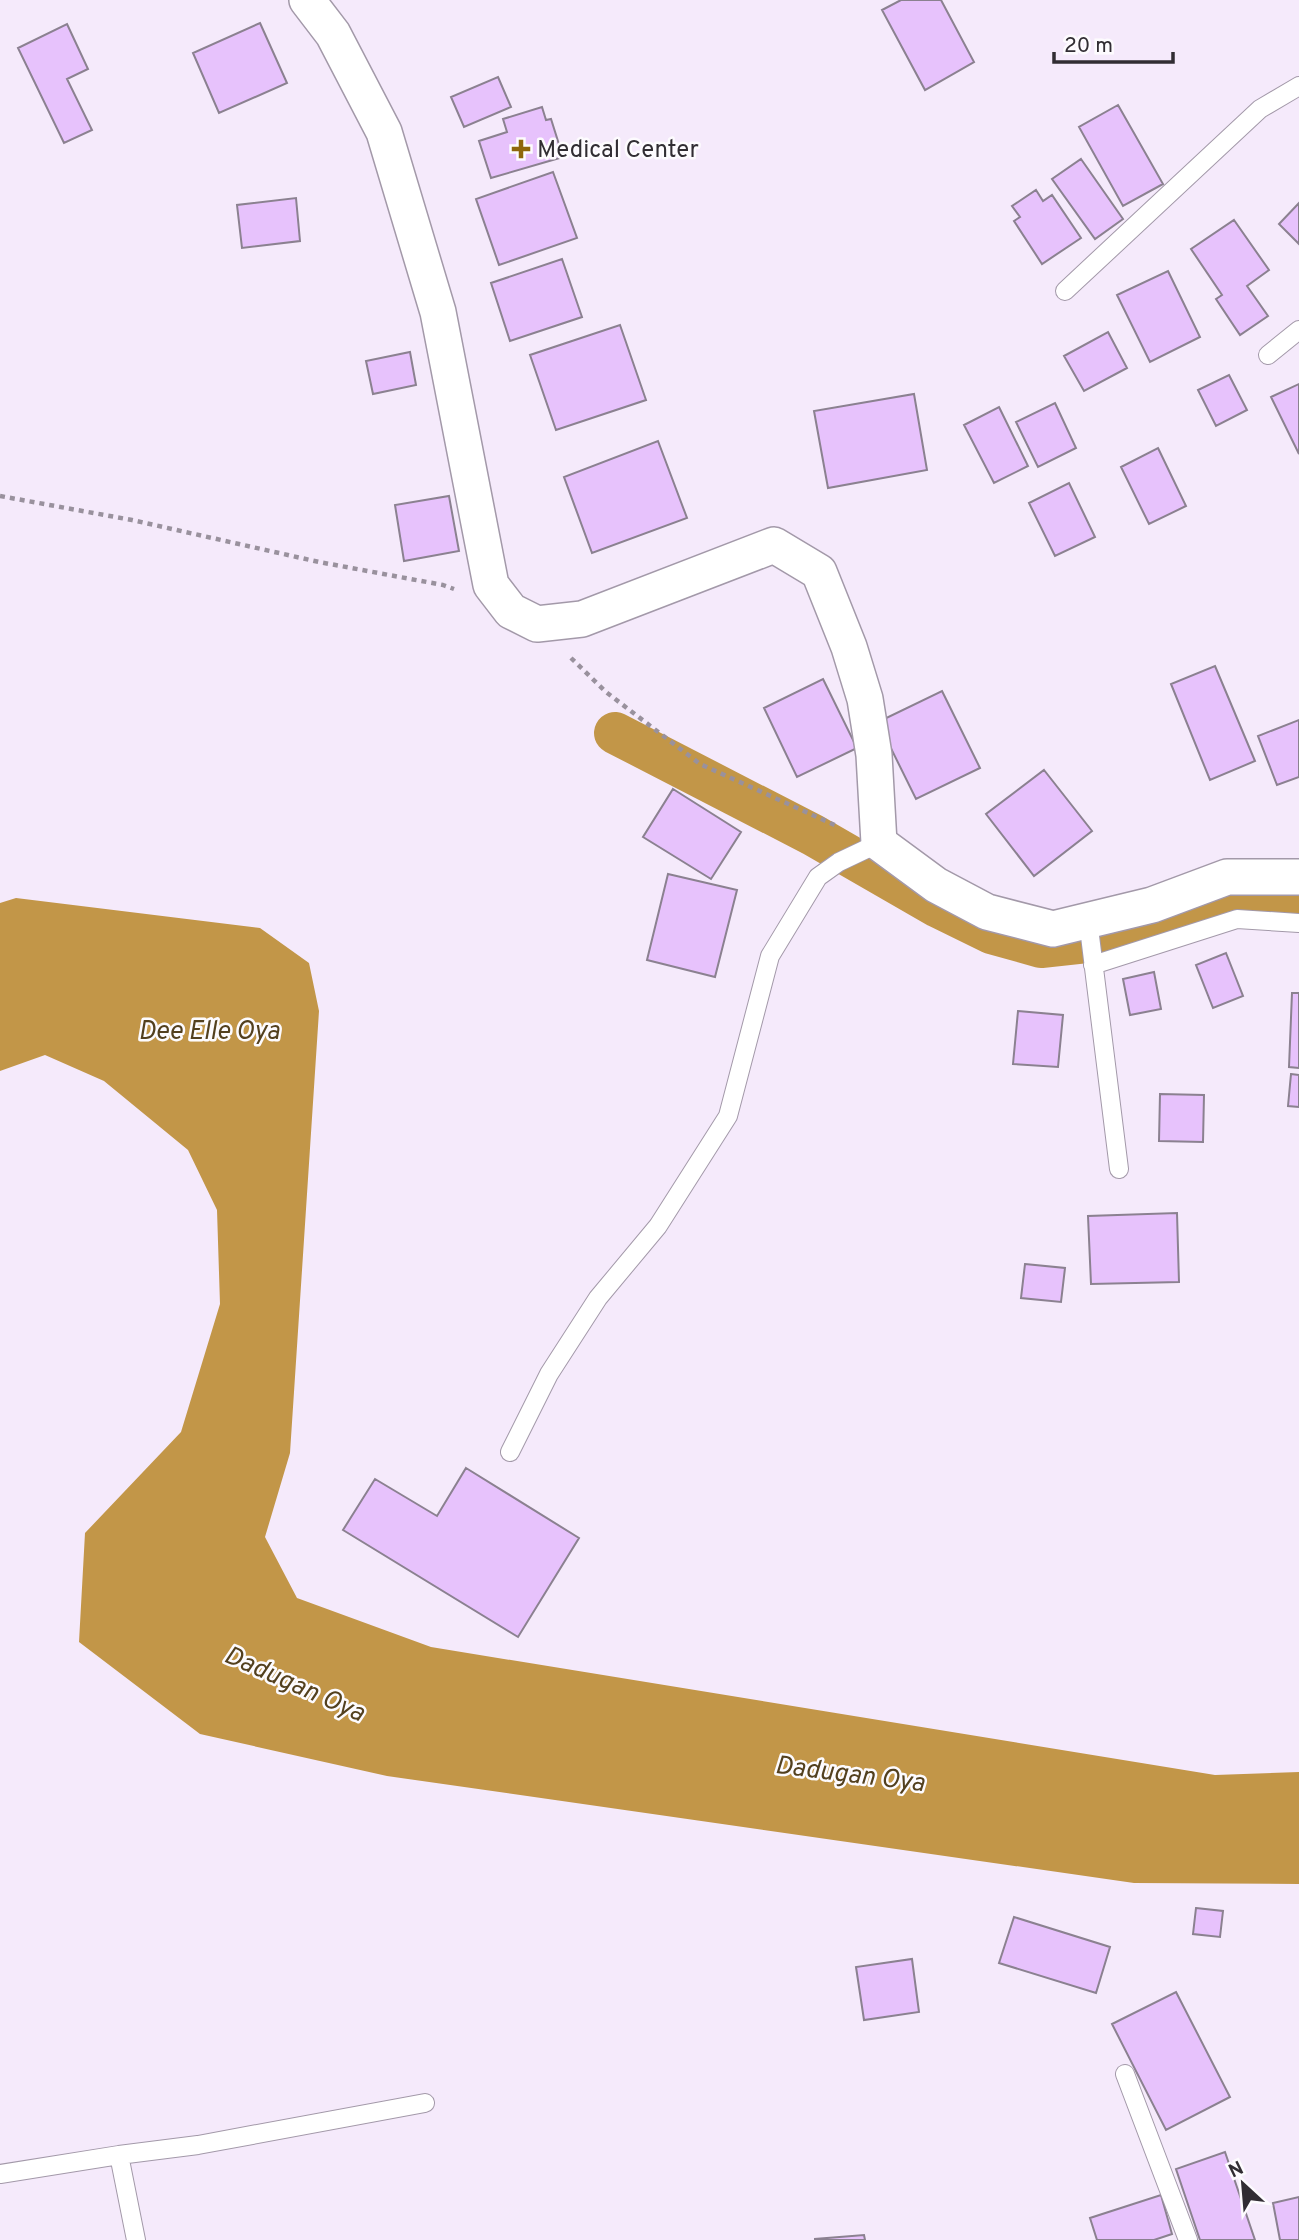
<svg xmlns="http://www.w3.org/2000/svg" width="1299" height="2240" font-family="Overpass,sans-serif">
  <rect width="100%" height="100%" fill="#f5eafb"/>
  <path fill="#c29648" d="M 16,898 L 260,928 L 309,963 L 319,1011 L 290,1453 L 265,1537 L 297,1598 L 431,1647 L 1215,1775 L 1299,1772 L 1299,1884 L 1134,1883 L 387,1776 L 200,1734 L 79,1642 L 85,1533 L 181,1432 L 220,1304 L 217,1210 L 188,1150 L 104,1081 L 45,1055 L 0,1071 L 0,903 Z"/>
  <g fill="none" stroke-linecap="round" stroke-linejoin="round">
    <path stroke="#c29648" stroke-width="42" d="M 615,733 L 813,835 L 938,907 L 991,933 L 1041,947 L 1096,941 L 1210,905 L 1250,904 L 1299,908"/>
  </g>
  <path fill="#e7c2fc" stroke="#8b8190" stroke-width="2" d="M 901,0 L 941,0 L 974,62 L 925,90 L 882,10 Z
    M 260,23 L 287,83 L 219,113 L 193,53 Z
    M 67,24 L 88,69 L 67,79 L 92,130 L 64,143 L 18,48 Z
    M 498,77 L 511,107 L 464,127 L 451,97 Z
    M 1118,105 L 1163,184 L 1123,206 L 1079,127 Z
    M 542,107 L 546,120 L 551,119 L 563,157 L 491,178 L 479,141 L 507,132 L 503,119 Z
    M 1081,159 L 1123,219 L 1095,239 L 1052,179 Z
    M 553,172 L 577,238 L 499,265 L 476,199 Z
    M 1036,190 L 1043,201 L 1052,195 L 1081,238 L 1042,264 L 1014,221 L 1020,217 L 1012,206 Z
    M 296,198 L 300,241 L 242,248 L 237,205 Z
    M 1299,203 L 1299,244 L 1279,224 Z
    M 1234,220 L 1269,270 L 1247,286 L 1268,316 L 1240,335 L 1216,299 L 1222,295 L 1191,249 Z
    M 562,259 L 582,317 L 510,341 L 491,283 Z
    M 1168,271 L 1200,337 L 1150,362 L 1117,295 Z
    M 620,325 L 646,400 L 556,430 L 530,355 Z
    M 1108,332 L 1127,368 L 1084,391 L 1064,356 Z
    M 410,352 L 416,385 L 373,394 L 366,361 Z
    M 1229,375 L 1247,410 L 1216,426 L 1198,390 Z
    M 1299,384 L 1299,454 L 1271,397 Z
    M 914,394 L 927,470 L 828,488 L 814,411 Z
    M 1055,403 L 1076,448 L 1038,467 L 1016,422 Z
    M 999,407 L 1028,466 L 994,483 L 964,425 Z
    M 658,441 L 687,518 L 592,553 L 564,477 Z
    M 1158,448 L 1186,506 L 1149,524 L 1121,467 Z
    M 1069,483 L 1095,537 L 1055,556 L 1029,503 Z
    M 449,496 L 459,551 L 404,561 L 395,505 Z
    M 1215,666 L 1255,761 L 1210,780 L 1171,684 Z
    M 823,679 L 857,748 L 797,777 L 764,708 Z
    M 942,691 L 980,768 L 916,799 L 878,722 Z
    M 1299,720 L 1299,777 L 1277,785 L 1258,736 Z
    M 1044,770 L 1092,831 L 1034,876 L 986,814 Z
    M 673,789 L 741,832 L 711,879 L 643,837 Z
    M 668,874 L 737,890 L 715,977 L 647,960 Z
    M 1226,953 L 1243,996 L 1213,1008 L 1196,965 Z
    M 1154,972 L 1161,1009 L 1130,1015 L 1123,979 Z
    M 1292,993 L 1299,993 L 1299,1068 L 1289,1067 Z
    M 1018,1011 L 1063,1015 L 1058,1067 L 1013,1064 Z
    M 1291,1074 L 1299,1075 L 1299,1107 L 1288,1106 Z
    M 1160,1094 L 1204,1095 L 1203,1142 L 1159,1141 Z
    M 1177,1213 L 1179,1282 L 1091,1284 L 1088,1216 Z
    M 1025,1264 L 1065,1268 L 1061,1302 L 1021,1298 Z
    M 466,1468 L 579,1538 L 518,1637 L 343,1530 L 375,1479 L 437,1516 Z
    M 1196,1908 L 1223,1911 L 1220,1937 L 1193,1934 Z
    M 1014,1917 L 1110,1947 L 1096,1993 L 999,1963 Z
    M 912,1959 L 919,2012 L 864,2020 L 856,1967 Z
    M 1176,1992 L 1230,2097 L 1166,2130 L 1112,2024 Z
    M 1225,2152 L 1255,2240 L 1200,2240 L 1176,2169 Z
    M 1161,2195 L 1172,2234 L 1154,2240 L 1097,2240 L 1090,2218 Z
    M 1299,2197 L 1299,2240 L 1280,2240 L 1273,2203 Z
    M 864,2235 L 865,2240 L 815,2240 L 815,2239 Z"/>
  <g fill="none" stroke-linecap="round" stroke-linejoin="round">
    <g stroke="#a399a9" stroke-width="20">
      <path id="service" d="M 1065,291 L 1260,109 L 1299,86
        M 1268,355 L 1299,330
        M 1088,920 L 1119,1169
        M 1093,965 L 1237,919 L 1299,923
        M 510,1452 L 549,1374 L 598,1298 L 658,1226 L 728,1116 L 770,956 L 818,877 L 839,862 L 879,843
        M 1125,2074 L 1188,2240
        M 119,2155 L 136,2240
        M 0,2174 L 119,2155 L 198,2145 L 425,2103"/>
    </g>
    <g stroke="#a399a9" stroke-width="38">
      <path id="minor" d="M 307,0 L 333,34 L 384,132 L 438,312 L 491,585 L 511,611 L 537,624 L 582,619 L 774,545 L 819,572 L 849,647 L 865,699 L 874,755 L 879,843 L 936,885 L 987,912 L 1053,929 L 1152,905 L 1227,877 L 1299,877"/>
    </g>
    <path stroke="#99919d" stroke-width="4.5" stroke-dasharray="5 5" stroke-linecap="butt" d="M 0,496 L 132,520 L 319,562 L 443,585 L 454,589
      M 571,658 L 606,692 L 700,764 L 839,827"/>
    <use href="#service" stroke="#fff" stroke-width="18"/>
    <use href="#minor" stroke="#fff" stroke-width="35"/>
  </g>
  <path fill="#8f660c" stroke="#fdfbfe" stroke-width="2.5" d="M517.5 138.5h7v7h7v7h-7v7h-7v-7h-7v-7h7z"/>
  <g text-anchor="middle" stroke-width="5" stroke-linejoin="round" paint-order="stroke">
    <g font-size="24" fill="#312d33" stroke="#fdfbfe" text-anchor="start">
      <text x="537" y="157">Medical Center</text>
    </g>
    <g font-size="26" font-style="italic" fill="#53401e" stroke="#fdfbfe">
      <text x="209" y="1039">Dee Elle Oya</text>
      <text transform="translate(295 1683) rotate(24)" y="9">Dadugan Oya</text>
      <text transform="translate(850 1773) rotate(7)" y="9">Dadugan Oya</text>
    </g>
  </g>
  <g transform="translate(1243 2184) rotate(334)" stroke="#fdfbfe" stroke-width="5" paint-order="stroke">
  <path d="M0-5L12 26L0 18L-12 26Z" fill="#312d33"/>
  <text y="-10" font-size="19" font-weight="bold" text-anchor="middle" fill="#312d33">N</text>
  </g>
  <path d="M1054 52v10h119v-10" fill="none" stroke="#312d33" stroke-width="3.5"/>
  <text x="1064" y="52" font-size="21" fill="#312d33" stroke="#fdfbfe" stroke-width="5" paint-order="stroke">20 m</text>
</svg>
